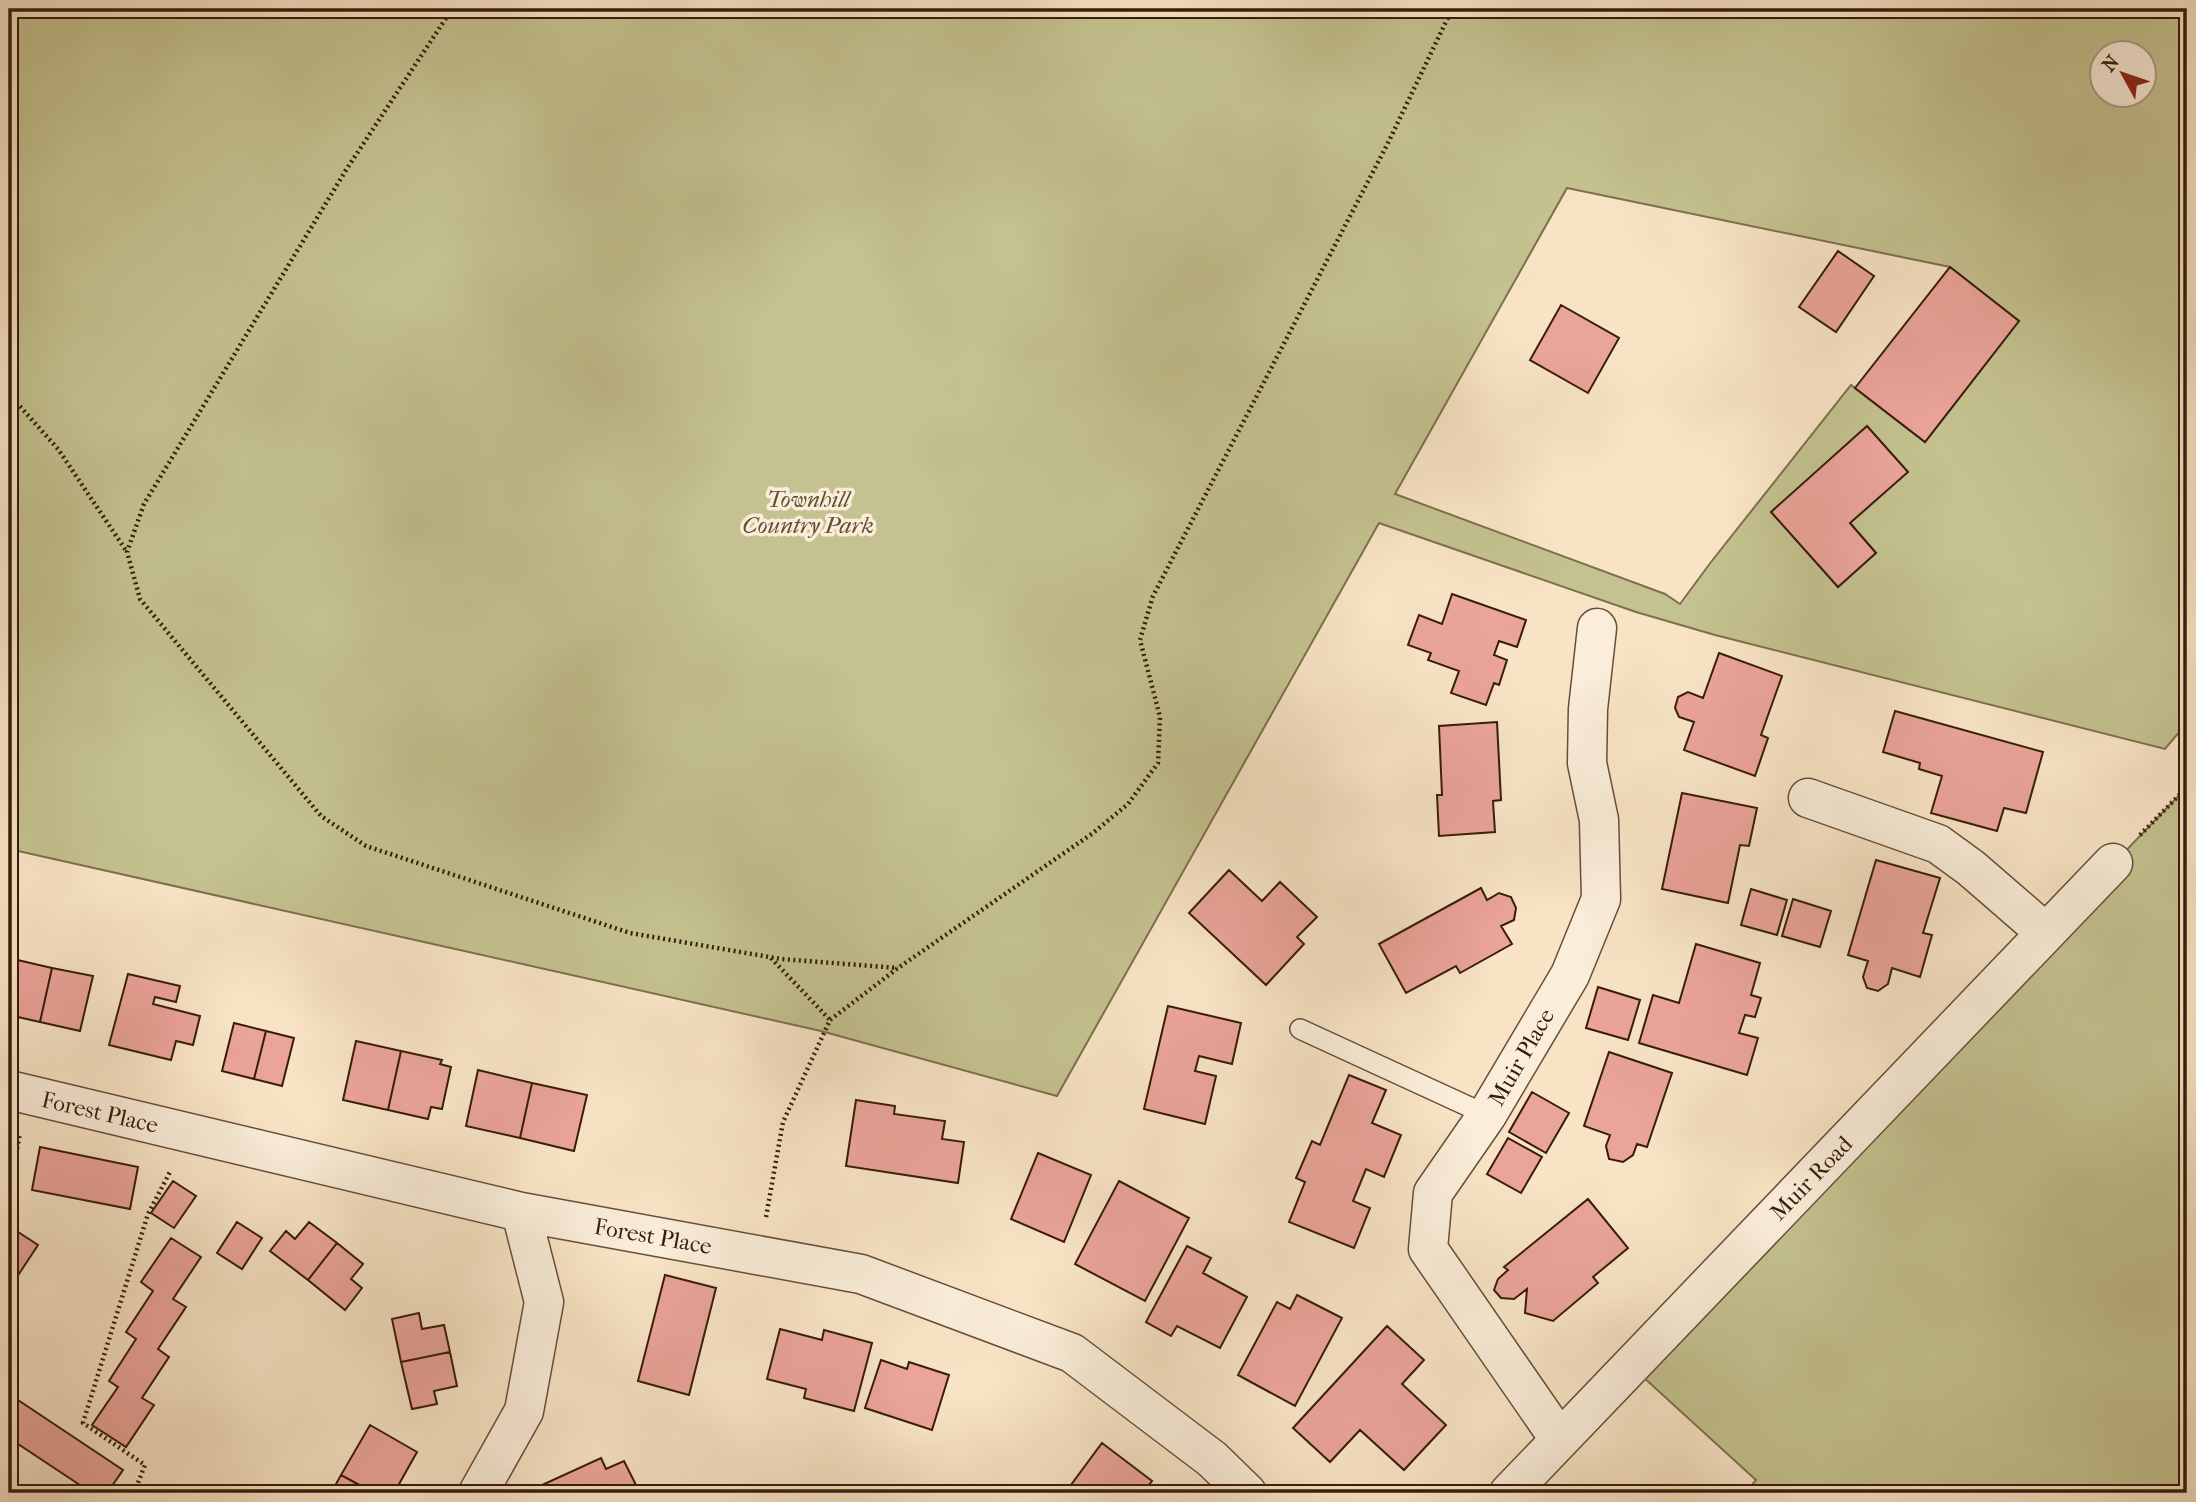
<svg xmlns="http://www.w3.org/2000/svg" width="2196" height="1502" font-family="'IM FELL French Canon',serif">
  <rect width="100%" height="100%" fill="#f8e4c5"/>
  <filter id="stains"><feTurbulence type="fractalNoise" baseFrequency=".00286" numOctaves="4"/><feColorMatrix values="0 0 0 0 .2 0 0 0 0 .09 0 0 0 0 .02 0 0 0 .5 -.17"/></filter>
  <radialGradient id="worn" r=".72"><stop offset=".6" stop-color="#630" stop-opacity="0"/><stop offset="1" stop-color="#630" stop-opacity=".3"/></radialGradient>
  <path fill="#c4c290" stroke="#7e6f4d" stroke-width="2" fill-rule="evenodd" d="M 9,9 L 2187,9 L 2187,723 L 2165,749 L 1715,635 L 1636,612 L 1379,523 L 1057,1096 L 821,1031 L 9,849 ZM 2102,52 L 2144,52 L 2144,94 L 2102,94 ZM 1567,188 L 1950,267 L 2019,321 L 1925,442 L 1851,385 L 1711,562 L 1680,604 L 1665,594 L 1395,494 ZM 1867,427 L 1907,472 L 1850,523 L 1876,553 L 1838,587 L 1771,512 Z
    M 2187,787 L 2187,1493 L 1745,1493 L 1756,1480 L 1631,1366 Z"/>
  <path fill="#eba49a" stroke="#371c0a" stroke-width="2" d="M 1838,251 L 1874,276 L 1836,332 L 1799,307 Z
    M 1950,267 L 2019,321 L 1925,442 L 1855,388 Z
    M 1561,305 L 1619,338 L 1588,393 L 1530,360 Z
    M 1867,426 L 1908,472 L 1850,523 L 1876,553 L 1838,587 L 1771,512 Z
    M 1452,594 L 1526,620 L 1517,647 L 1499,641 L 1494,655 L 1507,660 L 1499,685 L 1494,683 L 1486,705 L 1451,693 L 1459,671 L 1428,660 L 1431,653 L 1408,645 L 1419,615 L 1442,624 Z
    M 1719,653 L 1782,676 L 1761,735 L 1768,738 L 1755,776 L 1684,750 L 1694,722 L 1679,717 L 1675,708 L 1678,697 L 1688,692 L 1703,698 Z
    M 1895,711 L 2043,752 L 2026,813 L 2004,808 L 1997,831 L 1931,813 L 1942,776 L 1919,769 L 1920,763 L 1883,752 Z
    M 1497,722 L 1501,800 L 1493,801 L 1495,832 L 1439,836 L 1437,795 L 1442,795 L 1439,726 Z
    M 1682,793 L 1757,808 L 1749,846 L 1740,845 L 1728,903 L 1662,889 Z
    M 1876,860 L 1940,878 L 1923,933 L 1932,935 L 1920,977 L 1892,968 L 1888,984 L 1878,991 L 1867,988 L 1863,977 L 1868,961 L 1848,955 Z
    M 1229,870 L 1262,901 L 1280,882 L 1317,917 L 1297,937 L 1304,944 L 1266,985 L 1189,913 Z
    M 1481,888 L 1487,900 L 1499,893 L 1511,897 L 1516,908 L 1514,920 L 1501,926 L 1512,944 L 1460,973 L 1456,966 L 1406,993 L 1379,944 Z
    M 1751,889 L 1787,900 L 1777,935 L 1741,925 Z
    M 1793,899 L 1831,911 L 1820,947 L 1782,936 Z
    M 1696,944 L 1760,963 L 1751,995 L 1761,998 L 1755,1017 L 1745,1015 L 1739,1033 L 1758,1038 L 1747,1075 L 1639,1043 L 1653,995 L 1679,1003 Z
    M 9,958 L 52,968 L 40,1022 L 9,1015 Z
    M 52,968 L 93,976 L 80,1031 L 40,1022 Z
    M 128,974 L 180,986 L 176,1002 L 155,997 L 153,1004 L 200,1016 L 193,1045 L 176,1041 L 171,1060 L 109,1045 Z
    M 1598,987 L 1640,1000 L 1628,1040 L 1586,1028 Z
    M 1168,1006 L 1241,1023 L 1232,1064 L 1199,1056 L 1195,1071 L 1216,1076 L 1205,1124 L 1144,1109 Z
    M 234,1023 L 266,1031 L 254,1079 L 222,1071 Z
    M 266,1031 L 294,1038 L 282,1086 L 254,1079 Z
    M 356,1041 L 401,1051 L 388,1110 L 343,1100 Z
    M 401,1051 L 442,1060 L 440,1064 L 451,1067 L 442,1109 L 431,1107 L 428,1119 L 388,1110 Z
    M 1609,1052 L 1672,1073 L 1647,1147 L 1637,1144 L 1633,1155 L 1623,1162 L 1609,1159 L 1606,1146 L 1610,1135 L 1584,1126 Z
    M 478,1070 L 532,1083 L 520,1138 L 466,1126 Z
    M 1349,1075 L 1386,1090 L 1372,1123 L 1401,1135 L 1384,1177 L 1366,1169 L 1353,1201 L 1370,1208 L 1354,1248 L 1289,1222 L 1305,1182 L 1296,1178 L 1312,1141 L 1320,1145 Z
    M 532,1083 L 587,1095 L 574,1151 L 520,1138 Z
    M 1532,1092 L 1569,1113 L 1546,1153 L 1509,1132 Z
    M 856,1100 L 895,1106 L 894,1114 L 945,1121 L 942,1139 L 964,1142 L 958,1183 L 846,1166 Z
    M 1508,1138 L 1542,1157 L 1521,1193 L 1487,1174 Z
    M 40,1147 L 138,1167 L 130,1209 L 32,1190 Z
    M 1038,1153 L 1091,1175 L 1064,1242 L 1011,1219 Z
    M 173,1181 L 196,1196 L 174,1228 L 151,1213 Z
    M 1119,1181 L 1189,1218 L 1145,1301 L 1075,1264 Z
    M 1588,1199 L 1628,1248 L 1593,1277 L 1598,1283 L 1553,1321 L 1525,1313 L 1527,1289 L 1514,1299 L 1501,1298 L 1494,1290 L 1498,1279 L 1508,1270 L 1504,1267 Z
    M 237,1222 L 262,1238 L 242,1269 L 217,1253 Z
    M 309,1222 L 337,1243 L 308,1280 L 270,1251 L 286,1231 L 295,1239 Z
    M 9,1226 L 38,1245 L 9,1289 Z
    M 171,1238 L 201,1257 L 173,1299 L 186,1307 L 158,1349 L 169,1357 L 142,1398 L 154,1405 L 126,1447 L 92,1425 L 118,1387 L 109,1381 L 136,1339 L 126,1332 L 153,1291 L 141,1282 Z
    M 337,1243 L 363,1264 L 351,1279 L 362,1288 L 345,1310 L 308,1280 Z
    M 1187,1246 L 1211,1258 L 1203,1273 L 1247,1297 L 1220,1348 L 1177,1326 L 1171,1336 L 1146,1322 Z
    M 665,1275 L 716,1288 L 689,1395 L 638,1381 Z
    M 1297,1295 L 1342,1318 L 1295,1406 L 1238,1375 L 1277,1302 L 1290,1309 Z
    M 419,1313 L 422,1329 L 444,1325 L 450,1352 L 401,1362 L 392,1319 Z
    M 1387,1326 L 1424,1360 L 1402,1384 L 1446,1425 L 1404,1470 L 1360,1430 L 1330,1462 L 1293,1428 Z
    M 780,1329 L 822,1340 L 824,1330 L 872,1343 L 854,1411 L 804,1398 L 806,1389 L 767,1379 Z
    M 450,1352 L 457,1386 L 434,1391 L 437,1404 L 412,1409 L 401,1362 Z
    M 881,1360 L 907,1369 L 909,1362 L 949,1375 L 932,1430 L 865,1408 Z
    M 9,1394 L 123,1470 L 107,1493 L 92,1493 L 9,1438 Z
    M 370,1425 L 417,1452 L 394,1493 L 374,1493 L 341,1475 Z
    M 1102,1443 L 1152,1481 L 1143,1493 L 1065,1493 Z
    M 601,1458 L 606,1469 L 624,1461 L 640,1493 L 546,1493 L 542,1485 Z
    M 341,1475 L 374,1493 L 331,1493 Z"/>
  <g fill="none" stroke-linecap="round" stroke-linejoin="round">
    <g stroke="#674e39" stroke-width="22">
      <path id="service" d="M 1300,1029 L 1487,1115"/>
    </g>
    <g stroke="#674e39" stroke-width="41">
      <path id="minor" d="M 1808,798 L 1938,844 L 1971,868 L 2046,933
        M 9,1090 L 521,1212 L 861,1274 L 1072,1353 L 1212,1459 L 1247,1493
        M 1560,1440 L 1428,1249 L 1433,1193 L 1487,1115 L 1570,975 L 1601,899 L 1599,820 L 1587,763 L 1588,709 L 1597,628
        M 478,1493 L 524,1411 L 544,1302 L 521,1212
        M 1509,1493 L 2113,863"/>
    </g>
    <path stroke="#371c0a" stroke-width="4.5" stroke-dasharray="2 3.5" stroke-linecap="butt" d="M 452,9 L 346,170 L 144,504 L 127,552 L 140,599 L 321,816 L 366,846 L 630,933 L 781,959 L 898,968
      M 9,394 L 58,449 L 127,552
      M 2140,835 L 2187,787
      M 771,958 L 830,1020
      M 9,1192 L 20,1133
      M 766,1217 L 783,1122 L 830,1020 L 898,968 L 1093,833 L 1128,804 L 1158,763 L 1160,717 L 1140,640 L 1153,596 L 1389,141 L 1452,9
      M 134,1493 L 145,1465 L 83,1423 L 148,1214 L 171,1170"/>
    <use href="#service" stroke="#faedd9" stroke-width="19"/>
    <use href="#minor" stroke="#faedd9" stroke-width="38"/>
  </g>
  <g text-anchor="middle" stroke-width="7" stroke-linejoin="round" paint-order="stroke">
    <g font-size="23" font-style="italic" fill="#614e32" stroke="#faedd9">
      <text x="808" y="507">Townhill<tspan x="808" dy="26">Country Park</tspan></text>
    </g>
    <g font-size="23" fill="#371c0a" stroke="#faedd9">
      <text transform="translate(1521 1057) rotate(-60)" y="8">Muir Place</text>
      <text transform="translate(100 1112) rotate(13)" y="8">Forest Place</text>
      <text transform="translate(1811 1178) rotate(-46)" y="8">Muir Road</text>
      <text transform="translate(653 1236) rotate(10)" y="8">Forest Place</text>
    </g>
  </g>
  <rect width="2196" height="1502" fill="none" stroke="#f8e4c5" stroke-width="35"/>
  <rect x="10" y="10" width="2175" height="1481" fill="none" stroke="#371c0a" stroke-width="3.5"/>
  <rect x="18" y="18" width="2161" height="1467" fill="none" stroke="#371c0a" stroke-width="2"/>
  <g transform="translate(2123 74) rotate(310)"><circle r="33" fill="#faedd9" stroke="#ac9986" stroke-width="2"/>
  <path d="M0-5L12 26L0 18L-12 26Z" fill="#8f2418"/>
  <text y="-10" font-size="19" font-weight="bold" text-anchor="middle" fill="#371c0a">N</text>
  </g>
  <rect width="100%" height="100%" filter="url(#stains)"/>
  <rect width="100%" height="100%" fill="url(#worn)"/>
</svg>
